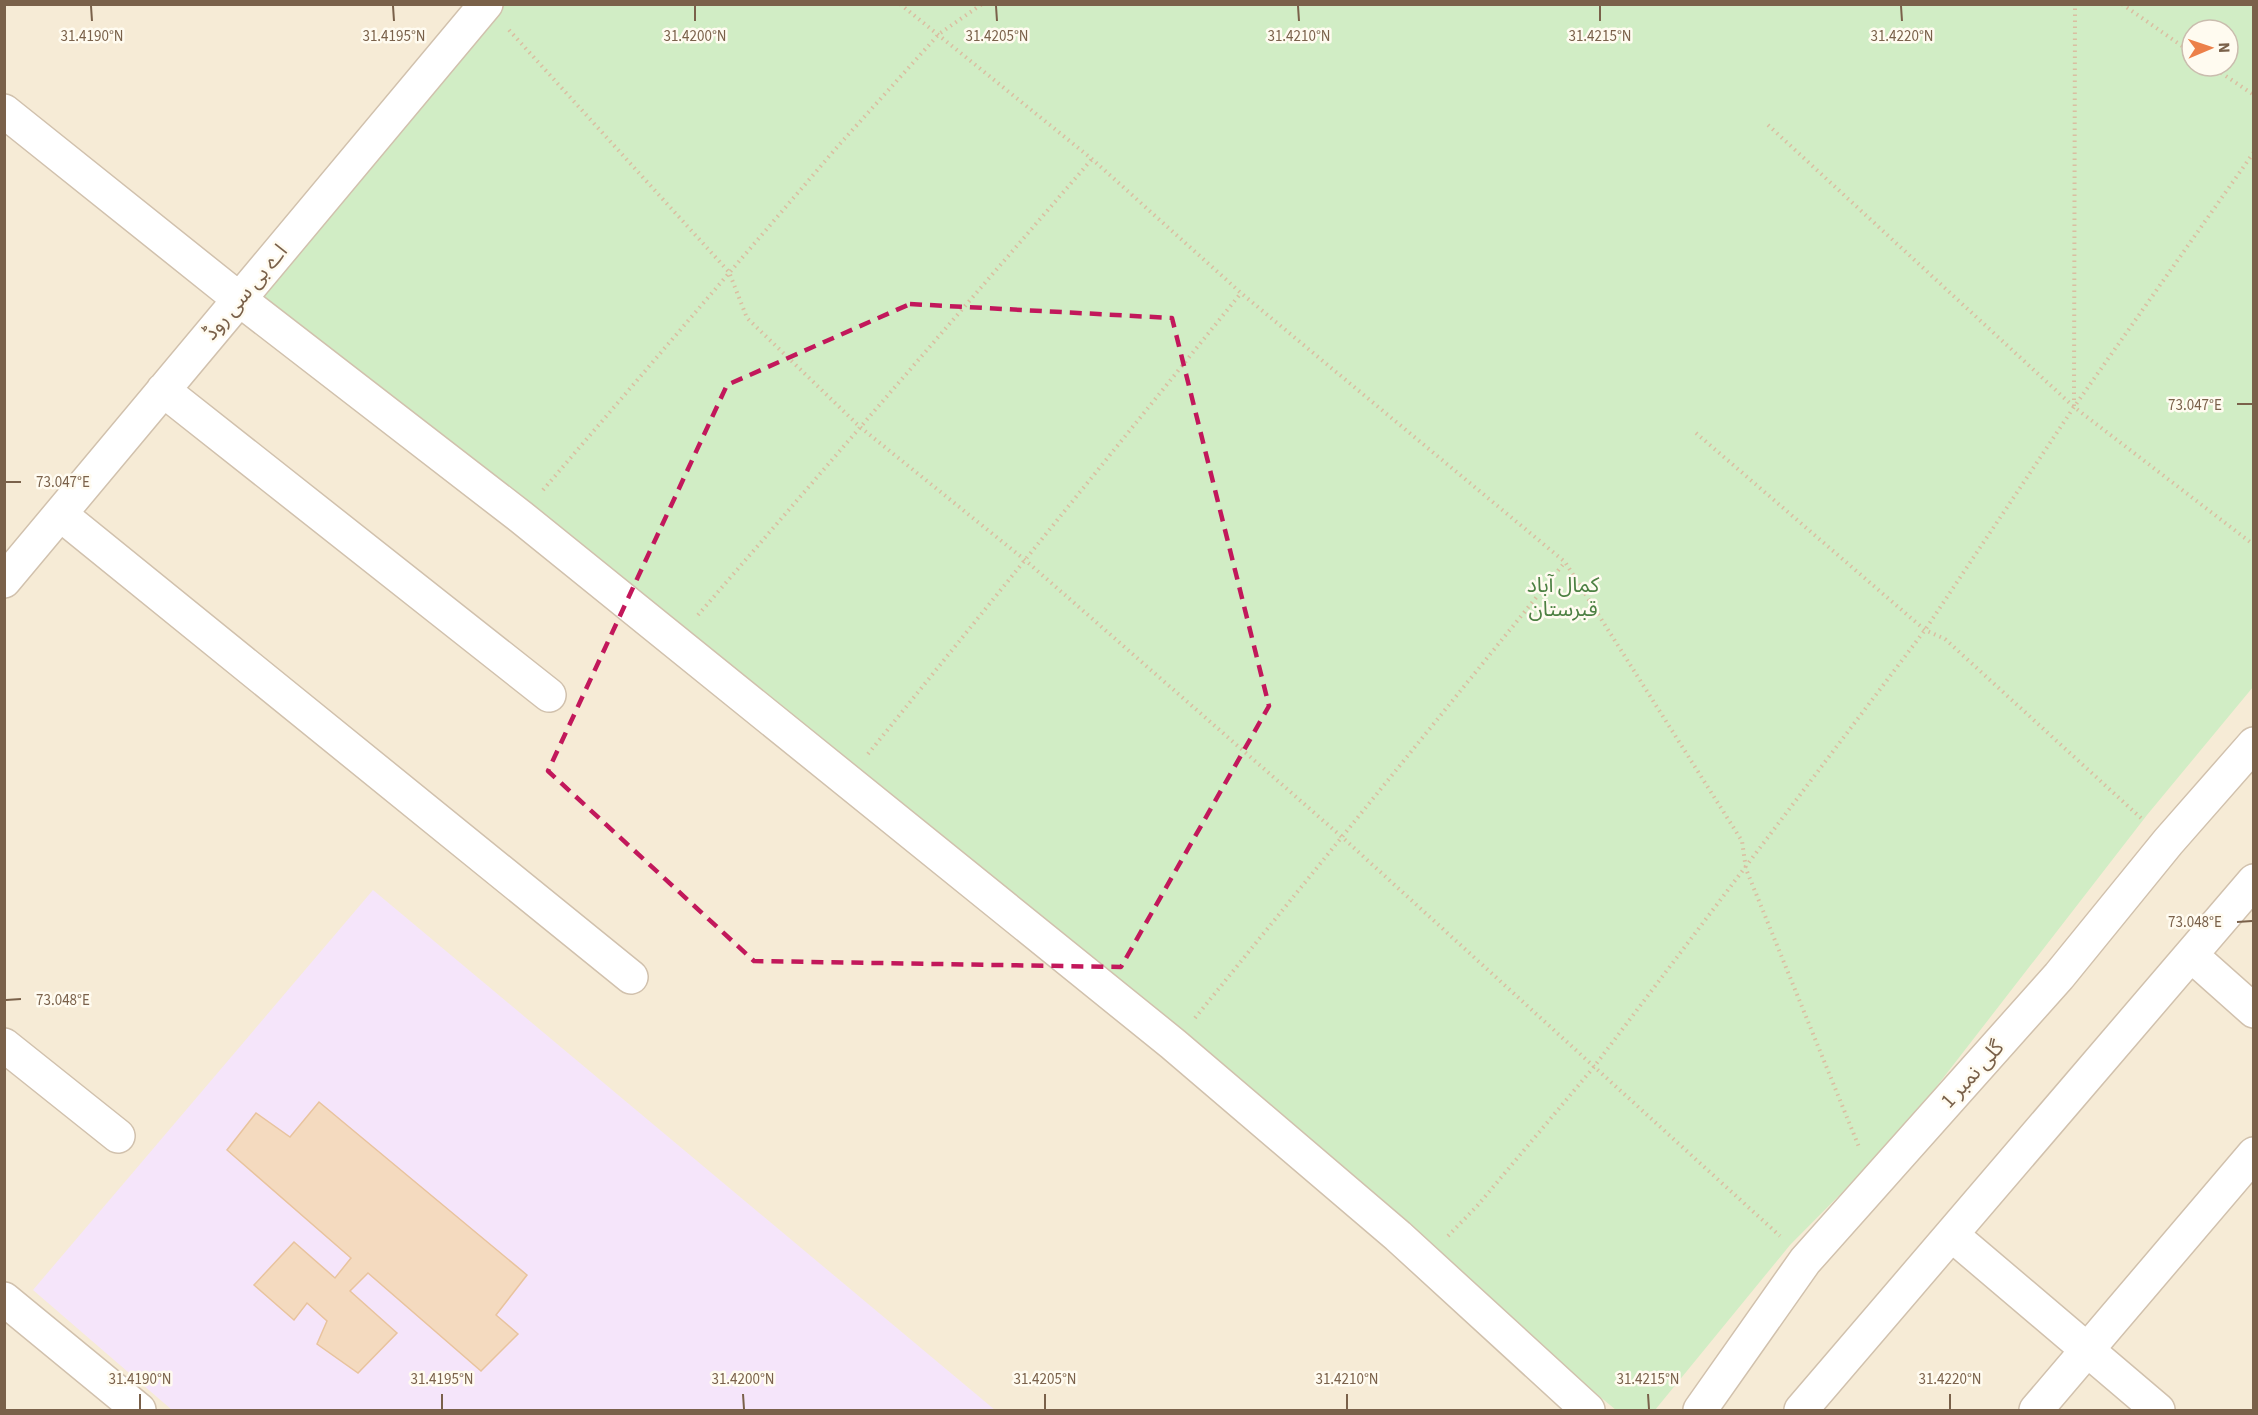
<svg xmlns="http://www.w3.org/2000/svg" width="2258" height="1415" font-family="'Source Sans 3','Noto Sans Arabic',sans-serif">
  <rect width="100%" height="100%" fill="#fdf8e9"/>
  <path fill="#f6ebd6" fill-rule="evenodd" d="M 5,5 L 2253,5 L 2253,1410 L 5,1410 ZM 2192,30 L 2228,30 L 2228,66 L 2192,66 Z"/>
  <path fill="#f5e5fa" d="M 373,890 L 995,1410 L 172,1410 L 33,1290 Z"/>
  <path fill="#d1edc5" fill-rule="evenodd" d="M 499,5 L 2253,5 L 2253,687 L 2147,815 L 1899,1135 L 1790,1245 L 1655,1410 L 1616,1410 L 1173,1044 L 252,304 ZM 2192,30 L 2228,30 L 2228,66 L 2192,66 Z"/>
  <path fill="#f4dabf" stroke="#e8c39e" stroke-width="1.5" d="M 319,1102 L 527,1275 L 496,1315 L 518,1334 L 481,1371 L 368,1273 L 350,1291 L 397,1333 L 358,1373 L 317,1344 L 327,1321 L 307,1303 L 294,1320 L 254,1285 L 294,1242 L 335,1278 L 351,1258 L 227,1150 L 256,1113 L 290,1137 Z"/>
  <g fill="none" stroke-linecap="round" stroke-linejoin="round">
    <g stroke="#d1c1ad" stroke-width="36">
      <path id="minor" d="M 4,111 L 239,299 L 521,517 L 1173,1044 L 1398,1236 L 1588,1410
        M 163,390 L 549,695
        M 60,514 L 631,977
        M 4,581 L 486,4
        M 2191,955 L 2254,1011
        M 4,1045 L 118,1136
        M 1952,1235 L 2158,1410
        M 4,1299 L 139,1410
        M 1700,1410 L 1805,1261 L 2059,976 L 2168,842 L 2254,744
        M 1801,1410 L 2254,881
        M 2036,1410 L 2254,1154"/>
    </g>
    <path stroke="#dabea1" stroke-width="4" stroke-dasharray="1.5 4.5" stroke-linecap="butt" d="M 900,4 L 1092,159 L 1241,293 L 1565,562 L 1742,841 L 1746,869 L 1859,1147
      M 2122,4 L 2192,53
      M 509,30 L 729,272 L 747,318 L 860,427 L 1025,560 L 1342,837 L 1780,1236
      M 2211,66 L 2254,95
      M 1768,125 L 2074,407 L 2254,545
      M 2074,406 L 2075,4
      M 1696,433 L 1925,630 L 1945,639 L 2141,818
      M 543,490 L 838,146 L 939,34 L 982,4
      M 698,615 L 1092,159
      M 868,754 L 1241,293
      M 1195,1018 L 1565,562
      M 1448,1236 L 1478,1205 L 1593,1068 L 1925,630 L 2074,407 L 2254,152"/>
    <use href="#minor" stroke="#fff" stroke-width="33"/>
  </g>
  <path fill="none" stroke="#c2185b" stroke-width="4.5" stroke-dasharray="12 8" stroke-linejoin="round" d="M 910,304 L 1172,318 L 1269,706 L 1121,967 L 754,961 L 548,771 L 727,385 Z"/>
  <path fill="none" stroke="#7a614a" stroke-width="2" d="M 91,6 L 92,21M 393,6 L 394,21M 695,6 L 695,21M 996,6 L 997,21M 1298,6 L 1299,21M 1600,6 L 1600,21M 1901,6 L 1902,21M 2237,404 L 2252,404M 6,482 L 21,482M 2237,922 L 2252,921M 6,1000 L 21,999M 140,1394 L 140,1409M 442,1394 L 442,1409M 743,1394 L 744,1409M 1045,1394 L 1045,1409M 1347,1394 L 1347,1409M 1648,1394 L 1649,1409M 1950,1394 L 1950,1409"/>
  <g text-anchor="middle" stroke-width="5" stroke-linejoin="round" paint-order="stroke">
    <g font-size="21" fill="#7a614a" stroke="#fffbf0">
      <text transform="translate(245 292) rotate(-50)" y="7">اے بی سی روڈ</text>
      <text transform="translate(1972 1074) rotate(-48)" y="7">گلی نمبر 1</text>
    </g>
    <g font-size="21" fill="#4c8042" stroke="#fffbf0">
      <text x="1563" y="592">کمال آباد<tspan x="1563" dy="24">قبرستان</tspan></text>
    </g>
  </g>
  <g font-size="15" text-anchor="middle" fill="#7a614a" stroke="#fffbf0" stroke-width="5" stroke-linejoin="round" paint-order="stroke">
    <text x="92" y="41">31.4190°N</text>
    <text x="394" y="41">31.4195°N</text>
    <text x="695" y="41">31.4200°N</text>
    <text x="997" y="41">31.4205°N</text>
    <text x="1299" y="41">31.4210°N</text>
    <text x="1600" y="41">31.4215°N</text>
    <text x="1902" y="41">31.4220°N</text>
    <text x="2195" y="410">73.047°E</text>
    <text x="63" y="487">73.047°E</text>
    <text x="2195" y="927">73.048°E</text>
    <text x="63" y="1005">73.048°E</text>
    <text x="140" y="1384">31.4190°N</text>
    <text x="442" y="1384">31.4195°N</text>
    <text x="743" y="1384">31.4200°N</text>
    <text x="1045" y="1384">31.4205°N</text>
    <text x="1347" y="1384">31.4210°N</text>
    <text x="1648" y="1384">31.4215°N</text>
    <text x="1950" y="1384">31.4220°N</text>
  </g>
  <rect width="2258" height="1415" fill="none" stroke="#7a614a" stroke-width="12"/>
  <g transform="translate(2210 48) rotate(88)"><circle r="28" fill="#fffbf0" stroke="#cabdae" stroke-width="1.5"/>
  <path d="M0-4.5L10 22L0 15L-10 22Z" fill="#ec8049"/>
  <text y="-9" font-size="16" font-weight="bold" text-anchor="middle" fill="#7a614a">N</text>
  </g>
</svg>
